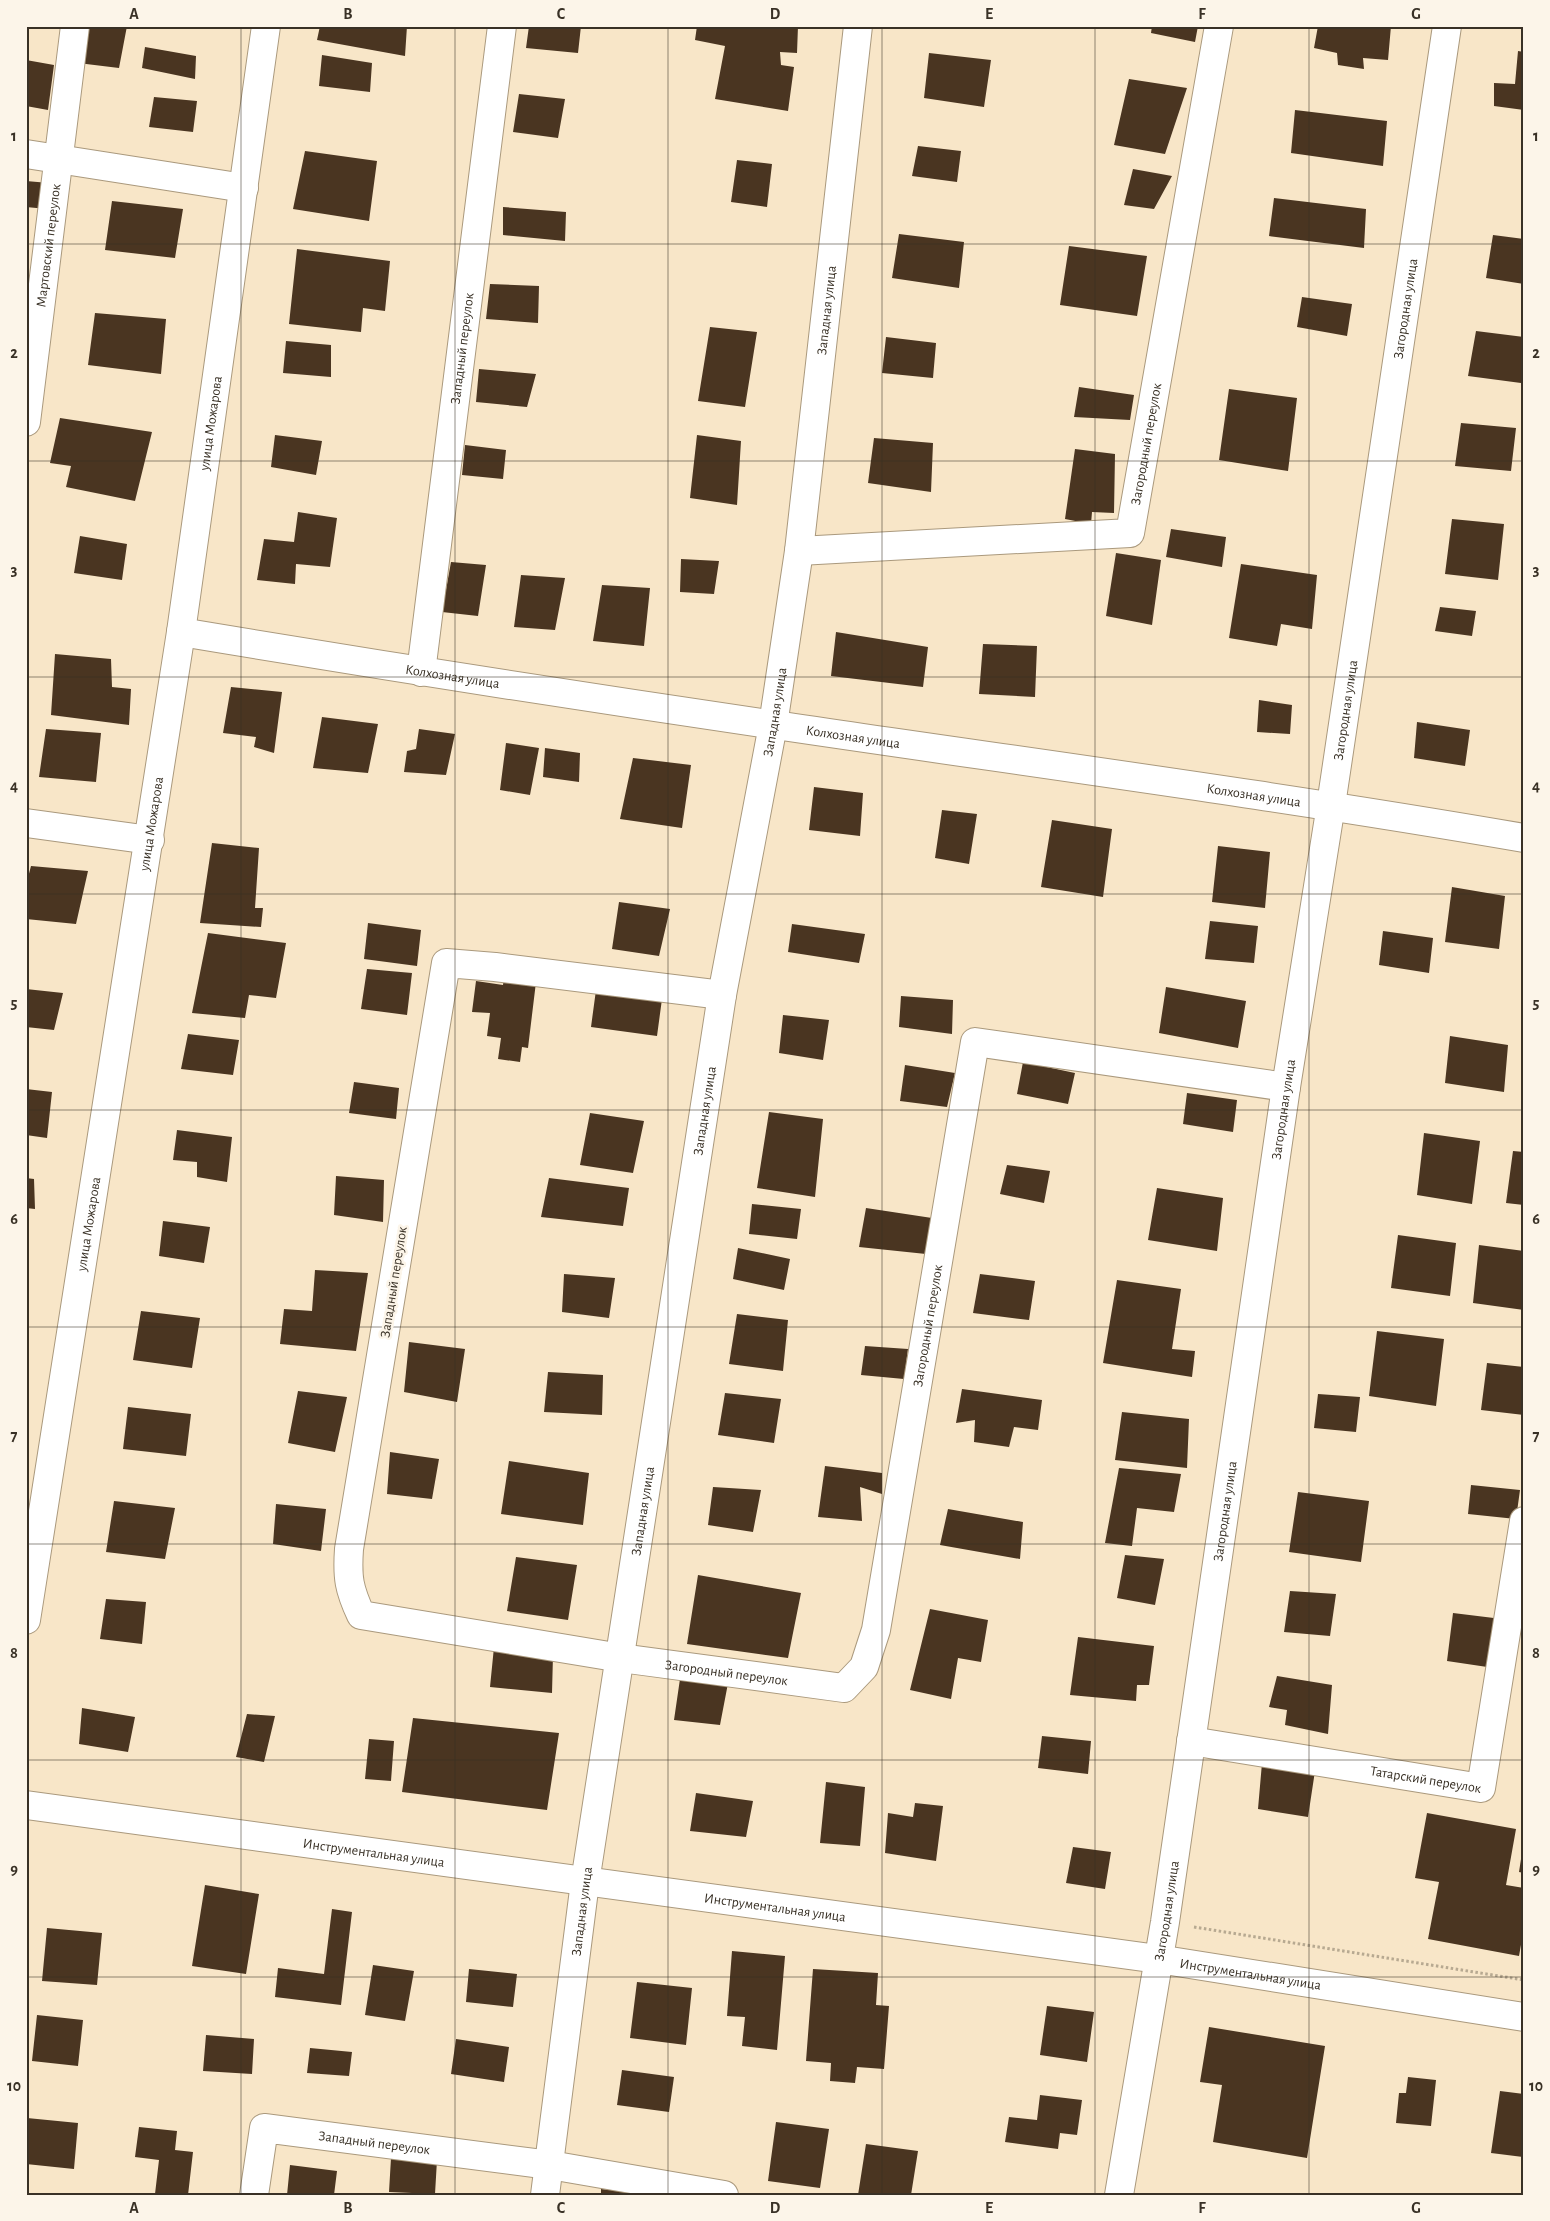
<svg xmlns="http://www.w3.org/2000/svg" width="1550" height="2221" font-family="'Alegreya Sans',sans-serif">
  <rect width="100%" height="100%" fill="#f8e6c8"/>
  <path fill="#4a3521" d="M 83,26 L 127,26 L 119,68 L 78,63 Z
    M 320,26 L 407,26 L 405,56 L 317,40 Z
    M 529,26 L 581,26 L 578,53 L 526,48 Z
    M 697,26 L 798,26 L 797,53 L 780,52 L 781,65 L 794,67 L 788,111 L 715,99 L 725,46 L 695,40 Z
    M 1152,26 L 1198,26 L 1195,42 L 1151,33 Z
    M 1318,26 L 1391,26 L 1388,60 L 1363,58 L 1364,69 L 1338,65 L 1337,53 L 1314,48 Z
    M 145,47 L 196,56 L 195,79 L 142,68 Z
    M 1518,51 L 1524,52 L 1524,110 L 1494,106 L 1494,83 L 1515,84 Z
    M 929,53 L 991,60 L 984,107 L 924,98 Z
    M 322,55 L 372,63 L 370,92 L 319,86 Z
    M 26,60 L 54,65 L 48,110 L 26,106 Z
    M 1129,79 L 1187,88 L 1165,154 L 1114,145 Z
    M 519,94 L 565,99 L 558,138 L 513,132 Z
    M 154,97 L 197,101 L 193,132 L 149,127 Z
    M 1295,110 L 1387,121 L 1383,166 L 1291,153 Z
    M 918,146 L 961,151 L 957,182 L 912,176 Z
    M 305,151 L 377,161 L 369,221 L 293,209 Z
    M 737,160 L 772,164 L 767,207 L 731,202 Z
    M 1133,169 L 1172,176 L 1154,209 L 1124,205 Z
    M 26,181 L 49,183 L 47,209 L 26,207 Z
    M 1274,198 L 1366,209 L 1364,248 L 1269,236 Z
    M 112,201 L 183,209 L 175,258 L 105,250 Z
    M 503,207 L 566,212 L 565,241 L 503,235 Z
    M 899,234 L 964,242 L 959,288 L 892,278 Z
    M 1493,235 L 1524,239 L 1524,284 L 1486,278 Z
    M 1069,246 L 1147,256 L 1137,316 L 1060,305 Z
    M 297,249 L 390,261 L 385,311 L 363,308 L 361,332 L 289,324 Z
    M 490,284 L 539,286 L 538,323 L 486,319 Z
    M 1302,297 L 1352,304 L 1347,336 L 1297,327 Z
    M 95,313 L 166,319 L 161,374 L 88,365 Z
    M 710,327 L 757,332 L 745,407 L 698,401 Z
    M 1476,331 L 1524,337 L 1524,365 L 1521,383 L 1468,376 Z
    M 886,337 L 936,343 L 933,378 L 882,373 Z
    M 286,341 L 331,345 L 331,377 L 283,373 Z
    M 479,369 L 536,374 L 527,407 L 476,402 Z
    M 1079,387 L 1134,395 L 1130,420 L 1074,417 Z
    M 1229,389 L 1297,398 L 1288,471 L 1219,460 Z
    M 60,418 L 152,432 L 135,501 L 66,487 L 71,466 L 50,463 Z
    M 1461,423 L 1516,428 L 1511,471 L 1455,466 Z
    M 275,435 L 322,441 L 316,475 L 271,467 Z
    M 697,435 L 741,441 L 737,505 L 690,498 Z
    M 874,438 L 933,443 L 931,492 L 868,483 Z
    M 465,445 L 506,450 L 503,479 L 462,475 Z
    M 1075,449 L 1115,454 L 1114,513 L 1092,512 L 1091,524 L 1065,519 Z
    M 298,512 L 337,518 L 330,567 L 296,564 L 295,584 L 257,580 L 264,539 L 294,542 Z
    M 1452,519 L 1504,524 L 1498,580 L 1445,574 Z
    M 1171,529 L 1226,537 L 1222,567 L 1166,557 Z
    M 80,536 L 127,544 L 122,580 L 74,573 Z
    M 1116,553 L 1161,560 L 1152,625 L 1106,616 Z
    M 681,559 L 719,561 L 714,594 L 680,592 Z
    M 451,562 L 486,565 L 478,616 L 442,612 Z
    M 1241,564 L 1317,575 L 1312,629 L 1281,624 L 1277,646 L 1229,638 Z
    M 521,575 L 565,578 L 555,630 L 514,627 Z
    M 602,585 L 650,588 L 644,646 L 593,641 Z
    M 1440,607 L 1476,611 L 1472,636 L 1435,631 Z
    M 836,632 L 928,647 L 923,687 L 831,676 Z
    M 983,644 L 1037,646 L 1035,697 L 979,694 Z
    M 55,654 L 111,659 L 112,687 L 131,689 L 129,725 L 51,715 Z
    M 231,687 L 282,692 L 274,753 L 254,747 L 256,737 L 223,733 Z
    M 1259,700 L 1292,705 L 1290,734 L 1257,732 Z
    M 322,717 L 378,724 L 368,773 L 313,768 Z
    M 1417,722 L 1470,730 L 1465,766 L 1414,758 Z
    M 46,729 L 101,733 L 96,782 L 39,777 Z
    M 419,729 L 455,734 L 446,775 L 404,772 L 407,751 L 416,749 Z
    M 506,743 L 539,748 L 530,795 L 500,790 Z
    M 545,748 L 580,753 L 579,782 L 543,777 Z
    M 633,758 L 691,765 L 682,828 L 620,819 Z
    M 814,787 L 863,793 L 860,836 L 809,830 Z
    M 942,810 L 977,814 L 969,864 L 935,858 Z
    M 1052,820 L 1112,829 L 1103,897 L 1041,887 Z
    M 212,843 L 259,848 L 255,908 L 263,908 L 261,927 L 200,923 Z
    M 1218,846 L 1270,852 L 1265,908 L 1212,902 Z
    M 31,866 L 88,871 L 76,924 L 26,919 L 26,885 Z
    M 1452,887 L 1505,896 L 1499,949 L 1445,942 Z
    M 619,902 L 670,909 L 659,956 L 612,949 Z
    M 1210,921 L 1258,926 L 1254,963 L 1205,959 Z
    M 368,923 L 421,930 L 417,966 L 364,959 Z
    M 792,924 L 865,934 L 859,963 L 788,952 Z
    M 1383,931 L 1433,938 L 1429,973 L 1379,965 Z
    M 208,933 L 286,943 L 276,998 L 249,995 L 245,1018 L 192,1013 Z
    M 367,969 L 412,973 L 407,1015 L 361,1009 Z
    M 504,977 L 536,982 L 528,1048 L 522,1047 L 520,1062 L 498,1059 L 501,1038 L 487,1036 L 490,1013 L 472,1012 L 476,981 L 503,985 Z
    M 1166,987 L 1246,1001 L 1238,1048 L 1159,1033 Z
    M 26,989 L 63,993 L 54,1030 L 26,1027 Z
    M 596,990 L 662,999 L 657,1036 L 591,1027 Z
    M 901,996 L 953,1000 L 952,1034 L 899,1027 Z
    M 783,1015 L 829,1020 L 823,1060 L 779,1053 Z
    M 188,1034 L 239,1040 L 233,1075 L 181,1069 Z
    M 1450,1036 L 1508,1045 L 1504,1092 L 1445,1083 Z
    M 1023,1062 L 1075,1073 L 1068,1104 L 1017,1094 Z
    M 905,1065 L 955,1073 L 947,1107 L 900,1101 Z
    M 354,1082 L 399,1088 L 396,1119 L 349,1113 Z
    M 26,1089 L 52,1092 L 47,1138 L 26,1135 Z
    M 1187,1093 L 1237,1100 L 1233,1132 L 1183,1124 Z
    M 769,1112 L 823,1119 L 815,1197 L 757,1188 Z
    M 590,1113 L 644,1121 L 633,1173 L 580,1165 Z
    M 177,1130 L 232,1137 L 227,1182 L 197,1177 L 197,1162 L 173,1160 Z
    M 1424,1133 L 1480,1141 L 1472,1204 L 1417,1195 Z
    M 1513,1151 L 1524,1152 L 1524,1205 L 1506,1203 Z
    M 1007,1165 L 1050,1171 L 1044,1203 L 1000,1194 Z
    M 336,1176 L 384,1180 L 383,1222 L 334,1215 Z
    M 26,1178 L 34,1179 L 35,1209 L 26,1208 Z
    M 549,1178 L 629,1188 L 623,1226 L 541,1217 Z
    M 1157,1188 L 1223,1198 L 1217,1251 L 1148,1240 Z
    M 752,1204 L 801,1209 L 797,1239 L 749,1234 Z
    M 866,1208 L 932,1218 L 926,1254 L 859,1247 Z
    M 163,1221 L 210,1227 L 204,1263 L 159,1256 Z
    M 1398,1235 L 1456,1243 L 1450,1296 L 1391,1288 Z
    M 1479,1245 L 1524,1251 L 1524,1310 L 1473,1303 Z
    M 738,1248 L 790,1259 L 784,1290 L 733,1279 Z
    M 315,1270 L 368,1273 L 356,1351 L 280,1344 L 284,1309 L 312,1311 Z
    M 564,1274 L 615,1278 L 609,1318 L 562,1312 Z
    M 980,1274 L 1035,1281 L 1029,1320 L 973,1313 Z
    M 1117,1280 L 1181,1289 L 1172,1349 L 1195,1351 L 1192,1377 L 1103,1363 Z
    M 141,1311 L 200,1318 L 192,1368 L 133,1360 Z
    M 737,1314 L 788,1320 L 783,1371 L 729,1364 Z
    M 1377,1331 L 1444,1339 L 1436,1406 L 1369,1396 Z
    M 409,1342 L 465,1349 L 457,1402 L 404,1392 Z
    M 865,1346 L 908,1349 L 904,1379 L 861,1375 Z
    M 1487,1363 L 1524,1367 L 1524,1415 L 1481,1410 Z
    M 548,1372 L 603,1375 L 602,1415 L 544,1412 Z
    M 962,1389 L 1042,1400 L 1038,1430 L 1014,1427 L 1009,1447 L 974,1442 L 975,1420 L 956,1423 Z
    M 298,1391 L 347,1397 L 335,1452 L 288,1443 Z
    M 725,1393 L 781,1399 L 774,1443 L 718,1435 Z
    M 1318,1394 L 1360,1397 L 1356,1432 L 1314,1428 Z
    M 128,1407 L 191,1414 L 186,1456 L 123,1449 Z
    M 1122,1412 L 1189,1419 L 1187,1468 L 1115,1460 Z
    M 390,1452 L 439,1459 L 432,1499 L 387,1494 Z
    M 509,1461 L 589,1473 L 583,1525 L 501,1514 Z
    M 825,1466 L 882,1473 L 882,1494 L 860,1487 L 862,1521 L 818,1517 Z
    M 1119,1468 L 1181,1474 L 1174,1512 L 1137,1508 L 1132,1546 L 1105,1543 Z
    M 1471,1485 L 1520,1490 L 1516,1519 L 1468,1514 Z
    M 713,1487 L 761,1490 L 753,1532 L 708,1525 Z
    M 1298,1492 L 1369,1501 L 1361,1562 L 1289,1552 Z
    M 114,1501 L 175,1508 L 165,1559 L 106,1552 Z
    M 276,1504 L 326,1509 L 321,1551 L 273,1544 Z
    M 948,1509 L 1023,1522 L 1020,1559 L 940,1545 Z
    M 1125,1555 L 1164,1559 L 1155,1605 L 1117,1598 Z
    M 516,1557 L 577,1565 L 568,1620 L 507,1611 Z
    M 698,1575 L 801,1593 L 788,1658 L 687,1644 Z
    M 1290,1591 L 1336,1594 L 1330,1636 L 1284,1632 Z
    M 106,1599 L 146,1602 L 142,1644 L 100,1639 Z
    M 930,1609 L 988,1620 L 981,1662 L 958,1658 L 951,1699 L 910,1690 Z
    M 1453,1613 L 1502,1619 L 1494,1668 L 1447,1661 Z
    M 1078,1637 L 1154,1646 L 1149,1685 L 1137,1685 L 1136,1701 L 1070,1695 Z
    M 494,1647 L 553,1655 L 552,1693 L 490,1687 Z
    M 681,1672 L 729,1678 L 720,1725 L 674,1720 Z
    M 1277,1676 L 1332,1685 L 1328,1734 L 1285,1725 L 1287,1710 L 1269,1707 Z
    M 82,1708 L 135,1717 L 128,1752 L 79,1744 Z
    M 247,1714 L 275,1716 L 264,1762 L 236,1757 Z
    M 413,1718 L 559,1733 L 547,1810 L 402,1792 Z
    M 1042,1736 L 1091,1741 L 1088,1774 L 1038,1768 Z
    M 369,1739 L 394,1741 L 391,1781 L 365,1779 Z
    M 1262,1763 L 1315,1771 L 1308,1817 L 1258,1809 Z
    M 826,1782 L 865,1787 L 860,1846 L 820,1843 Z
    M 696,1793 L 753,1801 L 746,1837 L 690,1831 Z
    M 915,1803 L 943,1806 L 936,1861 L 885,1853 L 888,1813 L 913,1817 Z
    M 1427,1813 L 1516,1829 L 1506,1885 L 1524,1888 L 1524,1928 L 1519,1956 L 1428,1939 L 1439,1882 L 1415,1878 Z
    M 1523,1846 L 1524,1846 L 1524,1873 L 1519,1872 Z
    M 1073,1847 L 1111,1852 L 1105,1889 L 1066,1883 Z
    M 205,1885 L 259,1894 L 246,1974 L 192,1966 Z
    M 332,1909 L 352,1912 L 341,2005 L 275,1997 L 278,1968 L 324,1974 Z
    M 47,1928 L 102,1933 L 97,1985 L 42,1981 Z
    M 732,1951 L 785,1956 L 777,2050 L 742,2046 L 745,2017 L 727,2016 Z
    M 373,1965 L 414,1971 L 405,2021 L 365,2015 Z
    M 469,1969 L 517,1974 L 513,2007 L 466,2002 Z
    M 813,1969 L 878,1973 L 876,2005 L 889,2006 L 884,2069 L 857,2067 L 855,2083 L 830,2081 L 831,2063 L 806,2061 Z
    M 637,1982 L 692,1988 L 686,2045 L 630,2038 Z
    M 1047,2006 L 1094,2012 L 1087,2062 L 1040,2055 Z
    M 37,2015 L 83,2020 L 78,2066 L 32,2061 Z
    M 1209,2027 L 1325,2046 L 1307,2158 L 1213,2142 L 1222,2085 L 1200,2082 Z
    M 206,2035 L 254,2039 L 252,2074 L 203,2071 Z
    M 456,2039 L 509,2047 L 504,2082 L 451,2074 Z
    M 310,2048 L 352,2052 L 349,2076 L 307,2073 Z
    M 622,2070 L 674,2077 L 669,2112 L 617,2105 Z
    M 1408,2077 L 1436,2080 L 1431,2126 L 1396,2123 L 1399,2093 L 1406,2093 Z
    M 1500,2091 L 1524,2094 L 1523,2157 L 1491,2153 Z
    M 1040,2095 L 1082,2100 L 1077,2135 L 1060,2133 L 1058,2149 L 1005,2142 L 1009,2117 L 1037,2120 Z
    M 27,2118 L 78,2123 L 74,2169 L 26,2164 Z
    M 776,2122 L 829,2129 L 820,2188 L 768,2181 Z
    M 139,2127 L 177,2131 L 175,2150 L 193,2152 L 188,2195 L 155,2194 L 159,2160 L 135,2157 Z
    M 866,2144 L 918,2151 L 911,2195 L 858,2195 Z
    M 391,2158 L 437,2160 L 435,2194 L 389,2192 Z
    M 290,2165 L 337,2171 L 334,2195 L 287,2195 Z
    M 601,2189 L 640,2193 L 640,2195 L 601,2195 Z"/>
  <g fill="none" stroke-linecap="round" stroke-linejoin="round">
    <g stroke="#aa997d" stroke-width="30">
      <g id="minor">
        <path d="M 26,154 L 244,188"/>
        <path id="s1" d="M 26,422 L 75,26"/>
        <path id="s2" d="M 799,551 L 1130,533 L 1219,26"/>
        <path id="s3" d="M 181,632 C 379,665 577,696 775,725 C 1025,762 1275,795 1524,838"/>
        <path id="s4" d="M 421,672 L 502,26"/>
        <path d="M 26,823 L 150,840"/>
        <path id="s5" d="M 722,995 L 495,967 L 446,963 L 349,1549 C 347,1578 349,1589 361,1615 L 621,1658 L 844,1688 L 864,1667 L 876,1630 L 975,1042 L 1286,1087"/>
        <path id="s6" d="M 26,1620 L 181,632 L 266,26"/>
        <path id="s7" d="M 1191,1741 L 1481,1788 L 1524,1521"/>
        <path id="s8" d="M 26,1805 L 1158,1959 L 1524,2017"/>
        <path id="s9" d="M 254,2195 L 264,2128 L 550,2165 L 724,2195"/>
        <path id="s10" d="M 545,2195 L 585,1882 L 722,995 L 773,725 L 799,551 L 858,26"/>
        <path id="s11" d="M 1119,2195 L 1165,1922 L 1286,1087 L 1331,805 L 1447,26"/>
      </g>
    </g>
    <path stroke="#b7a991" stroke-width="3" stroke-dasharray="2.5 2.5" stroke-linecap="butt" d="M 1194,1927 L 1524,1980"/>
    <use href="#minor" stroke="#fff" stroke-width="28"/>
  </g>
  <path fill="none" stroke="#393126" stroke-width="1" stroke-opacity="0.55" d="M 241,26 L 241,2195M 455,26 L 455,2195M 668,26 L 668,2195M 882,26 L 882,2195M 1095,26 L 1095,2195M 1309,26 L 1309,2195M 26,244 L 1524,244M 26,461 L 1524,461M 26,677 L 1524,677M 26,894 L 1524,894M 26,1110 L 1524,1110M 26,1327 L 1524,1327M 26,1544 L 1524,1544M 26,1760 L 1524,1760M 26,1977 L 1524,1977"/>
  <g text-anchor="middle" stroke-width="5" stroke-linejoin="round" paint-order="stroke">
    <g font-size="14" fill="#393126" stroke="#fcf5e9">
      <text dy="5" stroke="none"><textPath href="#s1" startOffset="178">Мартовский переулок</textPath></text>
      <text dy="5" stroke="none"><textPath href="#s10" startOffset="1906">Западная улица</textPath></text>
      <text dy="5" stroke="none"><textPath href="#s11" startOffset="1908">Загородная улица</textPath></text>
      <text dy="5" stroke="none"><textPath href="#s4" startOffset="326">Западный переулок</textPath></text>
      <text dy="5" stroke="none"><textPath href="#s6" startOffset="1211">улица Можарова</textPath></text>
      <text dy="5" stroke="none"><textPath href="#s2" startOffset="422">Загородный переулок</textPath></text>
      <text dy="5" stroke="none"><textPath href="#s3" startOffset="275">Колхозная улица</textPath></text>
      <text dy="5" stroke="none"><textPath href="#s11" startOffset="1502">Загородная улица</textPath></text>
      <text dy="5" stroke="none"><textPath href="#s10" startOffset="1501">Западная улица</textPath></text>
      <text dy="5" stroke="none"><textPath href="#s3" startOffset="680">Колхозная улица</textPath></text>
      <text dy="5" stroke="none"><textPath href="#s3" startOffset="1085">Колхозная улица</textPath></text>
      <text dy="5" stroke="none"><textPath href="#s6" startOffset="806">улица Можарова</textPath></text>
      <text dy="5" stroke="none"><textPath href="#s11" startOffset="1098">Загородная улица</textPath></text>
      <text dy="5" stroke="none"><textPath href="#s10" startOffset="1096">Западная улица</textPath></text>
      <text dy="5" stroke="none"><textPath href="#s6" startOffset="401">улица Можарова</textPath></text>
      <text transform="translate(393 1282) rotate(-81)" y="5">Западный переулок</text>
      <text dy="5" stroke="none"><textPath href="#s5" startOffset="1805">Загородный переулок</textPath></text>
      <text dy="5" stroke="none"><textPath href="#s10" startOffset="691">Западная улица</textPath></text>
      <text dy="5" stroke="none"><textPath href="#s11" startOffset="692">Загородная улица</textPath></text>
      <text dy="5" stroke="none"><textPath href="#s5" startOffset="1310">Загородный переулок</textPath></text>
      <text dy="5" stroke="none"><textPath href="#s7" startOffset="238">Татарский переулок</textPath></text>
      <text dy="5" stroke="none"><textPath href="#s8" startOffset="351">Инструментальная улица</textPath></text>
      <text dy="5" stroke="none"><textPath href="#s8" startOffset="756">Инструментальная улица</textPath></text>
      <text dy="5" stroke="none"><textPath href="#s10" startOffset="286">Западная улица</textPath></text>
      <text dy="5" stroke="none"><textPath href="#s11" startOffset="288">Загородная улица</textPath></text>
      <text dy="5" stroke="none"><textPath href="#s8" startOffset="1236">Инструментальная улица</textPath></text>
      <text dy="5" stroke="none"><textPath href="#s9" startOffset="179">Западный переулок</textPath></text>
    </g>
  </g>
  <rect width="1550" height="2221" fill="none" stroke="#fcf5e9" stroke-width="55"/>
  <rect x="28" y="28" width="1494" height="2166" fill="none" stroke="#393126" stroke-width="2"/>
  <g font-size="16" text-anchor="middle" font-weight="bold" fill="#393126">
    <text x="134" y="19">A</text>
    <text x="348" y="19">B</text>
    <text x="561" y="19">C</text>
    <text x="775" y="19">D</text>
    <text x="989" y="19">E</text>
    <text x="1202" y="19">F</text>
    <text x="1416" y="19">G</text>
    <text x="14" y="141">1</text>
    <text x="1536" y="141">1</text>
    <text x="14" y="358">2</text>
    <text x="1536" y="358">2</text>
    <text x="14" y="575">3</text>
    <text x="1536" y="575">3</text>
    <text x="14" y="791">4</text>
    <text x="1536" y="791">4</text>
    <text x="14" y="1008">5</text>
    <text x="1536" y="1008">5</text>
    <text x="14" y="1224">6</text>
    <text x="1536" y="1224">6</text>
    <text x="14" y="1441">7</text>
    <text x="1536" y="1441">7</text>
    <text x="14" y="1658">8</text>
    <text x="1536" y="1658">8</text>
    <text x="14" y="1874">9</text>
    <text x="1536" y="1874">9</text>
    <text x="14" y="2091">10</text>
    <text x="1536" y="2091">10</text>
    <text x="134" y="2213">A</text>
    <text x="348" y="2213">B</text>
    <text x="561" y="2213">C</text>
    <text x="775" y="2213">D</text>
    <text x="989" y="2213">E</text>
    <text x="1202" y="2213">F</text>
    <text x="1416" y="2213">G</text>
  </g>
</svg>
